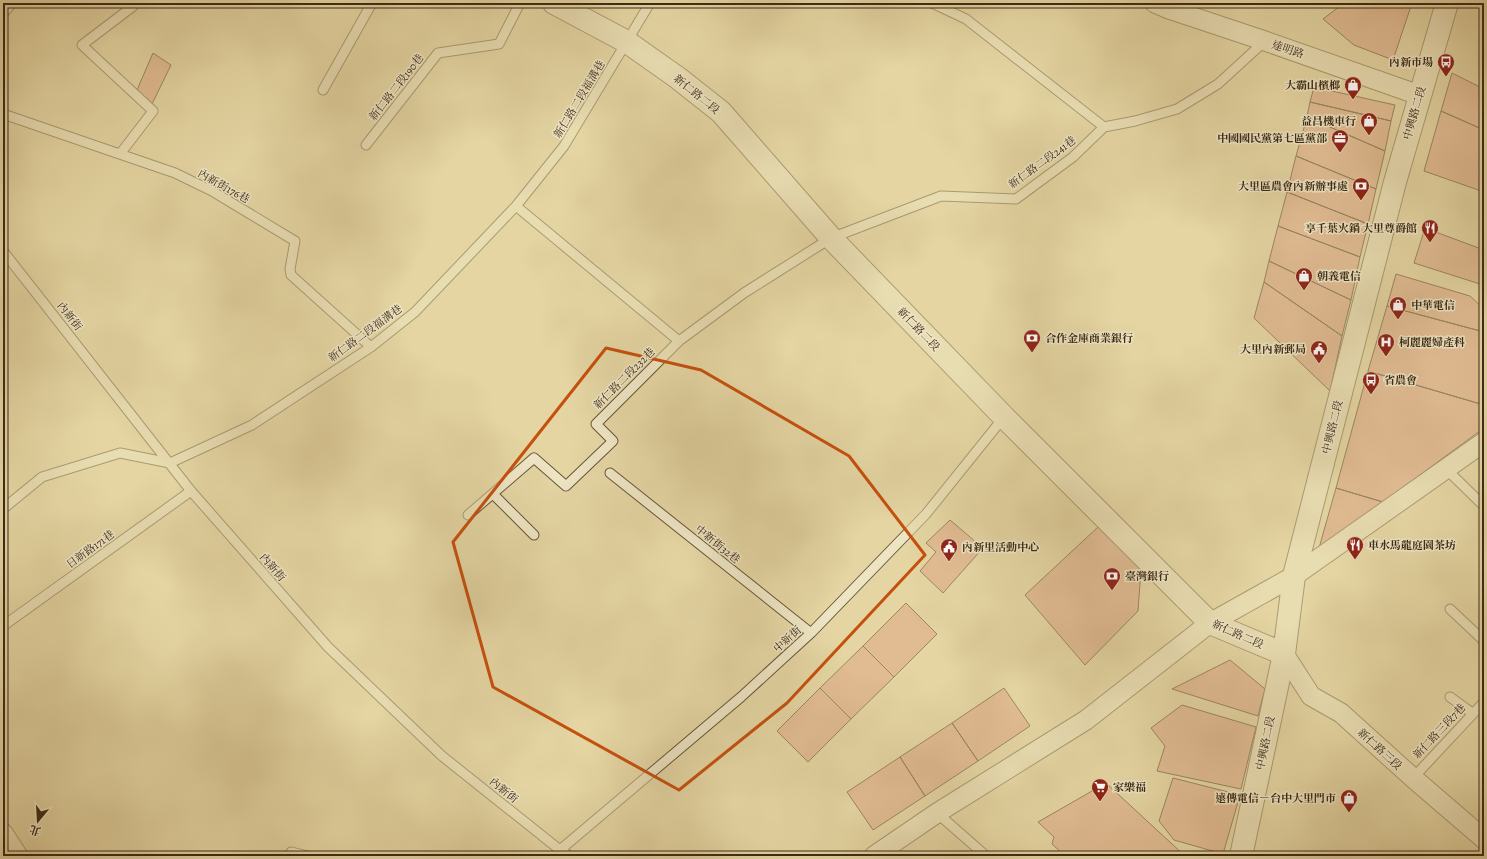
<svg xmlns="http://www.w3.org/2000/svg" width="1487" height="859" font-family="Alegreya,'Noto Serif TC',serif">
  <rect width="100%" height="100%" fill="#e4d5a3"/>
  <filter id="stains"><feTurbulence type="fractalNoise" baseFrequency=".005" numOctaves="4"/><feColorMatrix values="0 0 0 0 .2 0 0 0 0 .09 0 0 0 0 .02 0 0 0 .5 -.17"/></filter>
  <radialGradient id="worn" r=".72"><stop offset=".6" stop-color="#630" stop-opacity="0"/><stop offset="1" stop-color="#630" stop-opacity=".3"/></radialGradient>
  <path fill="#dd9e81" stroke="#3d2a15" d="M 1344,3 L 1412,3 L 1393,60 L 1354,45 L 1323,19 Z
    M 153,53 L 171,65 L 152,104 L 137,90 Z
    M 1452,73 L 1484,89 L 1484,130 L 1441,111 Z
    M 1314,87 L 1395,105 L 1391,121 L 1310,102 Z
    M 1310,102 L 1391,121 L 1385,151 L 1307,117 Z
    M 1441,111 L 1484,130 L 1484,192 L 1424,171 Z
    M 1307,117 L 1385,151 L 1376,189 L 1296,156 Z
    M 1296,156 L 1376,189 L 1368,224 L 1287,192 Z
    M 1287,192 L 1368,224 L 1360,257 L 1278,226 Z
    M 1278,226 L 1360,257 L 1351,300 L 1269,261 Z
    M 1425,228 L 1484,250 L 1484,289 L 1480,284 L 1414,263 Z
    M 1269,261 L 1351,300 L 1342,336 L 1264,282 Z
    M 1396,274 L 1470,296 L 1484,309 L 1484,332 L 1387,306 Z
    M 1264,282 L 1342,336 L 1330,391 L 1254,318 Z
    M 1387,306 L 1484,332 L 1484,405 L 1368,371 Z
    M 1368,371 L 1484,405 L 1484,428 L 1383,502 L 1336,488 Z
    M 1336,488 L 1383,502 L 1319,548 Z
    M 950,520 L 983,548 L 943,593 L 920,571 L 936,552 L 926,543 Z
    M 1098,527 L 1141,569 L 1138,611 L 1085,665 L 1025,595 Z
    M 906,603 L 937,634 L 894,677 L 863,646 Z
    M 863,646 L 894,677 L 851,719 L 820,688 Z
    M 1230,660 L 1265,689 L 1258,716 L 1172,689 Z
    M 820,688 L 851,719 L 808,762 L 777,731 Z
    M 1004,688 L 1030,726 L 978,761 L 952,723 Z
    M 1182,705 L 1256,727 L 1241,789 L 1157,771 L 1165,746 L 1151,728 Z
    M 952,723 L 978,761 L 925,796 L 900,757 Z
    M 900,757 L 925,796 L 873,830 L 847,792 Z
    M 1173,778 L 1240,795 L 1223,854 L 1174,840 L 1159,821 Z
    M 1106,783 L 1185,856 L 1065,856 L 1052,844 L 1054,837 L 1038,822 Z"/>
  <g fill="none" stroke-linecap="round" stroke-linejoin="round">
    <g stroke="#675538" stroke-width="11">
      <path id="service" d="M 932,3 L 966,19 L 1104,127
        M 3,14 L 12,3
        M 323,90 L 372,3
        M 3,114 L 175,173 L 212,191 L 295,241 L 290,269 L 291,275 L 371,347
        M 366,145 L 438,53 L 499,44 L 520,3
        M 120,154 L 153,111 L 82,45 L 132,7 L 136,3
        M 516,206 L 679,341
        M 3,251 L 191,491 L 328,647 L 442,756 L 560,850 L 570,856
        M 1445,468 L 1484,506
        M 610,473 L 811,633
        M 493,494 L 534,535
        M 3,509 L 42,477 L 120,453 L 170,463 L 252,425 L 371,347 L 415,312 L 516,206 L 564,146 L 650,3
        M 468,515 L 534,458 L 566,486 L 613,441 L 596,424 L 679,341 L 744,293 L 831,238 L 941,196 L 1016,199 L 1073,157 L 1104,127 L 1135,121 L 1177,109 L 1218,84 L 1265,41
        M 1450,609 L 1484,641
        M 3,626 L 191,491
        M 1450,697 L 1472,713
        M 1413,778 L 1484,702
        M 937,813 L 986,856
        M 560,850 L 741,697 L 811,633 L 926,514 L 1004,417
        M 291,852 L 308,856"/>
    </g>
    <g stroke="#675538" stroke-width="21">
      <path id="minor" d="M 1155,3 L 1169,9 L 1265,41 L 1419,95
        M 1284,654 L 1311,696 L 1341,713 L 1413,778 L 1484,839
        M 3,833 L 18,856
        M 874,856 L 937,813 L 1086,720 L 1210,623 L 1294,576 L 1484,442"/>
    </g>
    <g stroke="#675538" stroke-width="24">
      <path id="tertiary" d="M 554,3 L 627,42 L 678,78 L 721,112 L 831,238 L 1004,417 L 1210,623 L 1284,654
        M 1241,856 L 1284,654 L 1294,576 L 1395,182 L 1447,3"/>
    </g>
    <use href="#service" stroke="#ede4c3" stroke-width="9"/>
    <use href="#minor" stroke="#ede4c3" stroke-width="19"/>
    <use href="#tertiary" stroke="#ede4c3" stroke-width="22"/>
  </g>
  <path d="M0 0H1487V859H0ZM 606,348 L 701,370 L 849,456 L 925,555 L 787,703 L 679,790 L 493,687 L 453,542 Z" fill="#e4d5a3" fill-opacity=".55" fill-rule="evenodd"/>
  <path fill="none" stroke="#c6500e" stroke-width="3" stroke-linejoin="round" d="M 606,348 L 701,370 L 849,456 L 925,555 L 787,703 L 679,790 L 493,687 L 453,542 Z"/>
  <defs>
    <g id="bus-pin" transform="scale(0.9)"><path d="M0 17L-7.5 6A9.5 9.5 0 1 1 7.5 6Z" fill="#8f2418" stroke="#ede4c3"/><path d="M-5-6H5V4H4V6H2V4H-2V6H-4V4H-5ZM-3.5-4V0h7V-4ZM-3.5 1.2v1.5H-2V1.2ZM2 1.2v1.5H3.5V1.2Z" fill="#fff"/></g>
    <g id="shop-pin" transform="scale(0.9)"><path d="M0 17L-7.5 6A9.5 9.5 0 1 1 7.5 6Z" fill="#8f2418" stroke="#ede4c3"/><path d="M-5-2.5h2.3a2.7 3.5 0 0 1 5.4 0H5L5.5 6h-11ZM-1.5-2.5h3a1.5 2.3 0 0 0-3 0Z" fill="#fff"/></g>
    <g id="office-pin" transform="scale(0.9)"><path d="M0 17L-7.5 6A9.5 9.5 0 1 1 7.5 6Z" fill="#8f2418" stroke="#ede4c3"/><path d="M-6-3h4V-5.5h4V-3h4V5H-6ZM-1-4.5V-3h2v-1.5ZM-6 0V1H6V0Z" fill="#fff"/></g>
    <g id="bank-pin" transform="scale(0.9)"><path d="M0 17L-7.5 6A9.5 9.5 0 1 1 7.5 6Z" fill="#8f2418" stroke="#ede4c3"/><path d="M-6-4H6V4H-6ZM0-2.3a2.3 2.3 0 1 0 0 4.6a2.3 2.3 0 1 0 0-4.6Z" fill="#fff"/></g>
    <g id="restaurant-pin" transform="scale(0.9)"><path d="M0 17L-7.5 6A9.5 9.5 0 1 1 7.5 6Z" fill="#8f2418" stroke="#ede4c3"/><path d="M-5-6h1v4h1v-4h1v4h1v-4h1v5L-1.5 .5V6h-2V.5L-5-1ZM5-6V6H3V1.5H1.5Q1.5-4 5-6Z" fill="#fff"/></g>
    <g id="hospital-pin" transform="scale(0.9)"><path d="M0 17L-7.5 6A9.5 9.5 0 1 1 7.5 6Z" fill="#8f2418" stroke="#ede4c3"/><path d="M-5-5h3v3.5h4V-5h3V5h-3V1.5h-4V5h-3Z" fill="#fff"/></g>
    <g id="civic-pin" transform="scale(0.9)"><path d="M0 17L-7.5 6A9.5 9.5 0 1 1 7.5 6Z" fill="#8f2418" stroke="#ede4c3"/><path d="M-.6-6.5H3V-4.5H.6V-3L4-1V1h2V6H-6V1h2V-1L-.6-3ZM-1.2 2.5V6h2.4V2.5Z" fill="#fff"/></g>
    <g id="supermarket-pin" transform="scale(0.9)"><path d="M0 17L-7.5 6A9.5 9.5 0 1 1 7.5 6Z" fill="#8f2418" stroke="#ede4c3"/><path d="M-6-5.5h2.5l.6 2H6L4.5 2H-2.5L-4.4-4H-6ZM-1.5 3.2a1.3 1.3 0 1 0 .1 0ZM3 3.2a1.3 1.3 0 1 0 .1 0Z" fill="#fff"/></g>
  </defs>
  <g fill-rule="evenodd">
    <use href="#bus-pin" x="1446" y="62"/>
    <use href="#shop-pin" x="1353" y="85"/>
    <use href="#shop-pin" x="1369" y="121"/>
    <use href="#office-pin" x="1340" y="138"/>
    <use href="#bank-pin" x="1361" y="186"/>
    <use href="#restaurant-pin" x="1430" y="228"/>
    <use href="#shop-pin" x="1304" y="276"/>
    <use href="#shop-pin" x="1398" y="305"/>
    <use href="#bank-pin" x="1032" y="338"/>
    <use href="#hospital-pin" x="1386" y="342"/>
    <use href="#civic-pin" x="1319" y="349"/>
    <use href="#bus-pin" x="1371" y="380"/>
    <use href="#restaurant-pin" x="1355" y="545"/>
    <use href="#civic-pin" x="949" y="547"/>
    <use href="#bank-pin" x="1112" y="576"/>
    <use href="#supermarket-pin" x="1100" y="787"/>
    <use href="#shop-pin" x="1349" y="798"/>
  </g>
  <g text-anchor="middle" stroke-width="3" stroke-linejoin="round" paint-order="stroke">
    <g font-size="11" fill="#3d2a15" stroke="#ede4c3">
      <text transform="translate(1288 49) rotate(19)" y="4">達明路</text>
      <text transform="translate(396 87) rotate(-52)" y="4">新仁路二段190巷</text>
      <text transform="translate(697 94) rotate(39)" y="4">新仁路二段</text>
      <text transform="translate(579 99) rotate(-59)" y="4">新仁路二段福溝巷</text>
      <text transform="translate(1414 113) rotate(-74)" y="4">中興路二段</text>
      <text transform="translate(1042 162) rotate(-36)" y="4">新仁路二段241巷</text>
      <text transform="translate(224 186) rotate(29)" y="4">內新街176巷</text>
      <text transform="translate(70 316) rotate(52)" y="4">內新街</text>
      <text transform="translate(919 329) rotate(46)" y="4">新仁路二段</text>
      <text transform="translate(365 333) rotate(-36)" y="4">新仁路二段福溝巷</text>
      <text transform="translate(624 378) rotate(-45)" y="4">新仁路二段232巷</text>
      <text transform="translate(1332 427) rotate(-76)" y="4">中興路二段</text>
      <text transform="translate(718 544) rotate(39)" y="4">中新街32巷</text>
      <text transform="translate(90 549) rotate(-36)" y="4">日新路171巷</text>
      <text transform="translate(273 567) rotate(49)" y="4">內新街</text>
      <text transform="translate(1238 634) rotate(24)" y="4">新仁路二段</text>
      <text transform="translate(787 639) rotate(-42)" y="4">中新街</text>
      <text transform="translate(1439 731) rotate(-47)" y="4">新仁路三段7巷</text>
      <text transform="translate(1265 743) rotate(-78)" y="4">中興路二段</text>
      <text transform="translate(1380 749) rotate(42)" y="4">新仁路三段</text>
      <text transform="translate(504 790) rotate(39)" y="4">內新街</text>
    </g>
    <g font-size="11" font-weight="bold" fill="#3d2a15" stroke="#ede4c3" text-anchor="start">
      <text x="1433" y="66" text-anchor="end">內新市場</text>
      <text x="1340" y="89" text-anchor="end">大霸山檳榔</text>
      <text x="1356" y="125" text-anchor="end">益昌機車行</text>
      <text x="1327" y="142" text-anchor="end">中國國民黨第七區黨部</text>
      <text x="1348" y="190" text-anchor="end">大里區農會內新辦事處</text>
      <text x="1417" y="232" text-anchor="end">享千葉火鍋 大里尊爵館</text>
      <text x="1317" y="280">朝義電信</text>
      <text x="1411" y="309">中華電信</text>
      <text x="1045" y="342">合作金庫商業銀行</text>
      <text x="1399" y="346">柯麗麗婦產科</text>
      <text x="1306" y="353" text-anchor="end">大里內新郵局</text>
      <text x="1384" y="384">省農會</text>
      <text x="1368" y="549">車水馬龍庭園茶坊</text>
      <text x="962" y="551">內新里活動中心</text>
      <text x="1125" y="580">臺灣銀行</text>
      <text x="1113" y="791">家樂福</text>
      <text x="1336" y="802" text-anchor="end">遠傳電信－台中大里門市</text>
    </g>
  </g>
  <rect width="1487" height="859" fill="none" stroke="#e4d5a3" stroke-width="16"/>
  <rect x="4" y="4" width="1479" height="851" fill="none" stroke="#3d2a15" stroke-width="2"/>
  <rect x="8" y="8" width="1471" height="843" fill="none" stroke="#3d2a15"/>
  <g transform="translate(38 821) rotate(198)" stroke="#ede4c3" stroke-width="3" paint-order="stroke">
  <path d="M0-3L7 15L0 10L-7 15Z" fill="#3d2a15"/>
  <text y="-6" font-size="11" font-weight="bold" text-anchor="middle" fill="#3d2a15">北</text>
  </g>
  <rect width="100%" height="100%" filter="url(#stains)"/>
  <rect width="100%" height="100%" fill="url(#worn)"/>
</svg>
